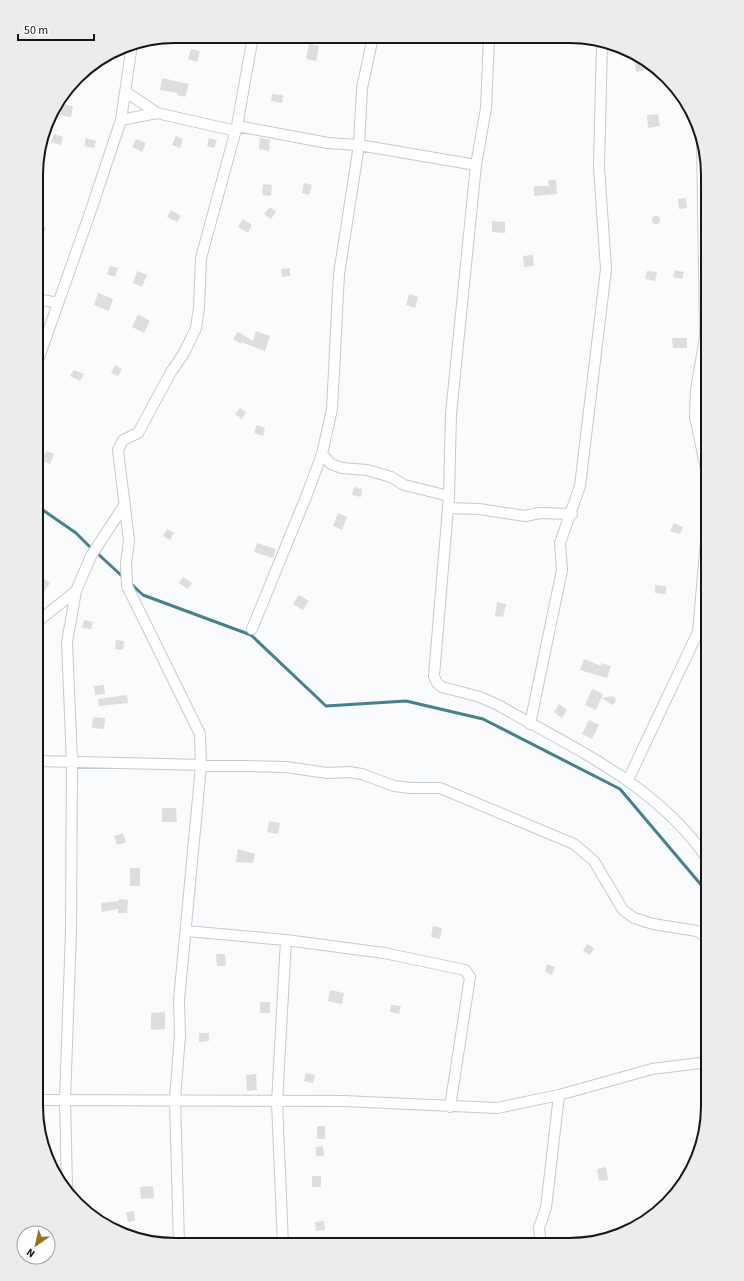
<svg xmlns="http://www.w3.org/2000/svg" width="744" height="1281" font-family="'Source Sans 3',sans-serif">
  <rect width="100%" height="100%" fill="#f9fbfd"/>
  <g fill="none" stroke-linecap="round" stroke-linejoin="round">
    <path stroke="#47808b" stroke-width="3" d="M 37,506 L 76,533 L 92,549
      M 97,553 L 123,577
      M 129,582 L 143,595 L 251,635 L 326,706 L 406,701 L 483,719 L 620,789 L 708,893"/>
  </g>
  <path fill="#dfdde0" d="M 309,44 L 319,46 L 316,61 L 306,59 Z
    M 191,49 L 200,51 L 197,62 L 188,59 Z
    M 641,60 L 646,63 L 647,70 L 636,72 L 635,62 Z
    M 162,78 L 189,84 L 185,97 L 177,95 L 177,93 L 160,90 Z
    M 272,94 L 283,95 L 282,103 L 271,101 Z
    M 62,104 L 73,106 L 71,117 L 60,115 Z
    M 658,114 L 660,126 L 648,128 L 647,115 Z
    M 54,134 L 63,137 L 61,145 L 51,142 Z
    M 176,136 L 183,139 L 180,148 L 172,145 Z
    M 86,138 L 96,141 L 94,148 L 84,146 Z
    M 209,138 L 217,140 L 214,148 L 207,146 Z
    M 260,138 L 270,140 L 269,151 L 259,149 Z
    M 136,139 L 146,143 L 142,152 L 132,147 Z
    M 548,180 L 556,180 L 557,194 L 534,196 L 534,186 L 549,186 Z
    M 304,183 L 312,185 L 309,195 L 302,193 Z
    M 263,184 L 272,185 L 271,196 L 262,195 Z
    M 686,198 L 687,208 L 679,209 L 678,199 Z
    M 270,207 L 276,212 L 271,219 L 264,214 Z
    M 171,210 L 181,216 L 177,222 L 167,217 Z
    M652 220a4 4 0 1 1 8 0a4 4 0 1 1-8 0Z
    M 243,219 L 252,225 L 248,233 L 238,227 Z
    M 492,221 L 505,222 L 505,233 L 492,232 Z
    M 37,224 L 46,228 L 37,248 Z
    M 533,255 L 534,266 L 524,267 L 523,256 Z
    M 110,266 L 118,268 L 115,277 L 107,274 Z
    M 290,268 L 290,276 L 282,277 L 281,269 Z
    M 675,270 L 684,272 L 682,279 L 673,277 Z
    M 137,271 L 147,275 L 142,287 L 133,283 Z
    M 647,271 L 657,272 L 655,281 L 645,279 Z
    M 98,293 L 113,299 L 109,311 L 94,305 Z
    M 409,294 L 418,297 L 415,308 L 406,305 Z
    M 138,314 L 150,321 L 144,333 L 132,327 Z
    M 256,331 L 270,336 L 265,351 L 241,342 L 241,344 L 233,339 L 238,332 L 253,341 Z
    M 672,338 L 687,338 L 687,348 L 673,348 Z
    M 115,365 L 122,369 L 118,376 L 111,373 Z
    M 74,370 L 84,374 L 80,381 L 70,376 Z
    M 240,408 L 246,412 L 242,419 L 235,414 Z
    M 257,425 L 265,428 L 263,436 L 254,433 Z
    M 46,451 L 54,454 L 50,464 L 42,461 Z
    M 354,487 L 362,489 L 361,497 L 352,495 Z
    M 338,513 L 347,517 L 342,530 L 333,526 Z
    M 674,523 L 683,527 L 680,534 L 670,531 Z
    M 167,529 L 174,533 L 170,540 L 163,536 Z
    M 257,543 L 276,549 L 273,558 L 254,552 Z
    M 40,576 L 50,583 L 44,592 L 37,587 L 37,582 Z
    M 183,577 L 192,583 L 188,589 L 179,583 Z
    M 655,585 L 666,586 L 666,594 L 655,593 Z
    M 299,595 L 309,601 L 303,610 L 293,604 Z
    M 497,602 L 506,604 L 503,617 L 495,616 Z
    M 84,620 L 93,622 L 91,629 L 82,628 Z
    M 116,640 L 124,641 L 123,650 L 115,649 Z
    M 584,659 L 601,666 L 601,663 L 611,666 L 607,678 L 580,670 Z
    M 104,685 L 105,694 L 95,695 L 94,686 Z
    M 592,689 L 603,694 L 596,710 L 585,705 Z
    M 127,695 L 128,703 L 99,706 L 98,699 Z
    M 612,696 L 616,699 L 615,703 L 612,705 L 602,698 Z
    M 559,704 L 567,710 L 562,718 L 554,712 Z
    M 93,717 L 105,718 L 104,729 L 92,728 Z
    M 589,720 L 599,725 L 592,739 L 582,734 Z
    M 162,808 L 176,808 L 177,822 L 162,822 Z
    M 269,821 L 280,823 L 278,834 L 267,832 Z
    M 123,833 L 126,842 L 117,845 L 114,836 Z
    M 238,849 L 255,854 L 253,863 L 236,862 Z
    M 130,868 L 140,868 L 140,886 L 130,886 Z
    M 119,899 L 128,900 L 127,913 L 118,913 L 118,909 L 102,912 L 101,903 L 119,901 Z
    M 433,926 L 442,928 L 440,939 L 431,937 Z
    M 587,944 L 594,948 L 590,955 L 583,951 Z
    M 216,954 L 225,954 L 226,966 L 217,966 Z
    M 547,964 L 555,967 L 552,975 L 545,972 Z
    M 330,990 L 344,993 L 342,1004 L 328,1001 Z
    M 260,1002 L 270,1002 L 270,1013 L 260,1013 Z
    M 391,1005 L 401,1006 L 399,1014 L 390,1012 Z
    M 165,1012 L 165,1029 L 151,1030 L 151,1013 Z
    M 199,1033 L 209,1033 L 209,1041 L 199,1042 Z
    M 306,1073 L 315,1075 L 313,1083 L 304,1081 Z
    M 256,1074 L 257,1090 L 247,1091 L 246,1075 Z
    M 317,1126 L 325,1126 L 325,1139 L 317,1139 Z
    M 323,1146 L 324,1156 L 316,1156 L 316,1147 Z
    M 606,1167 L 608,1180 L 599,1181 L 597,1169 Z
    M 312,1176 L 321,1176 L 321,1187 L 312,1187 Z
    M 153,1186 L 154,1198 L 141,1199 L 140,1187 Z
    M 134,1211 L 135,1221 L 128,1222 L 126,1212 Z
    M 324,1221 L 325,1230 L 316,1231 L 315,1222 Z"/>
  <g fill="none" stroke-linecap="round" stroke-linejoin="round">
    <g stroke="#c7cacc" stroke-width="12">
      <path id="street" d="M 489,38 L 486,108 L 476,165 L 451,414 L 449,496 L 434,676 L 437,683 L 442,687 L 480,697 L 498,705 C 573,748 658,785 708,860
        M 126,92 L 157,113 L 236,131
        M 121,120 L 157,113
        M 237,126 L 328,143 L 359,145 L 476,165
        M 702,137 L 705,337 L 696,390 L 695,417 L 708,478
        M 37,299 L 58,303
        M 37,363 L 90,213 L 121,120 L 132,44
        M 322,454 L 331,464 L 342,468 L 367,470 L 391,477 L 404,485 L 449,496
        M 448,508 L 479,509 L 525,516 L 540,513 L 572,514
        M 37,622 L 76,591
        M 252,629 L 306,497 L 322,454 L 332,409 L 339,274 L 359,145 L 362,88 L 373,37
        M 530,724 L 562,570 L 560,543 L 580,486 L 606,269 L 599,167 L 602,42
        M 36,761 L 286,767 L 327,773 L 349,772 L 362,774 L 394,786 L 411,788 L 440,788 L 574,844 L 594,861 L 623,910 L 634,918 L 653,924 L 697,931 L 708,939
        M 628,780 L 698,632 L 708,518
        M 186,931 L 286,940 L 384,953 L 465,970 L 470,977 L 450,1107
        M 36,1100 L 344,1101 L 497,1108 L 559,1095 L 652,1069 L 708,1062
        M 67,1187 L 65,1100 L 71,931 L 72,762 L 67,642 L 76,591 L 91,556 L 125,504
        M 179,1244 L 175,1099 L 180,1035 L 179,1000 L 201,766 L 200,734 L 127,586 L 126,564 L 129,541 L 118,450 L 123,440 L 138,433 L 171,372 L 184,353 L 196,328 L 199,308 L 201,258 L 237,126 L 253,36
        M 283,1244 L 277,1102 L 286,940
        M 541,1245 L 539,1228 L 546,1208 L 559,1095"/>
    </g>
    <use href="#street" stroke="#fff" stroke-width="10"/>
  </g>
  <path d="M0 0H744V1281H0ZM175 43H569A132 132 0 0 1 701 175V1106A132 132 0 0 1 569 1238H175A132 132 0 0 1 43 1106V175A132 132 0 0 1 175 43Z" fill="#ececec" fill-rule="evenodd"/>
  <path fill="none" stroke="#161617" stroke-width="2" d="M175 43H569A132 132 0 0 1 701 175V1106A132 132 0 0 1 569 1238H175A132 132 0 0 1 43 1106V175A132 132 0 0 1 175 43Z"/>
  <g transform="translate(36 1245) rotate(214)"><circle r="19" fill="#ffffff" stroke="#a2a2a2"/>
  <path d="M0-3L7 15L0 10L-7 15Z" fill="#96741d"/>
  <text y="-6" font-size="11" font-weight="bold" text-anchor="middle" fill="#161617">N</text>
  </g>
  <path d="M18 34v6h76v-6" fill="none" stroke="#161617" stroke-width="2"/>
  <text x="24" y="34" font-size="12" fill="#161617" stroke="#ffffff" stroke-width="3" paint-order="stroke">50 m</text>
</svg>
